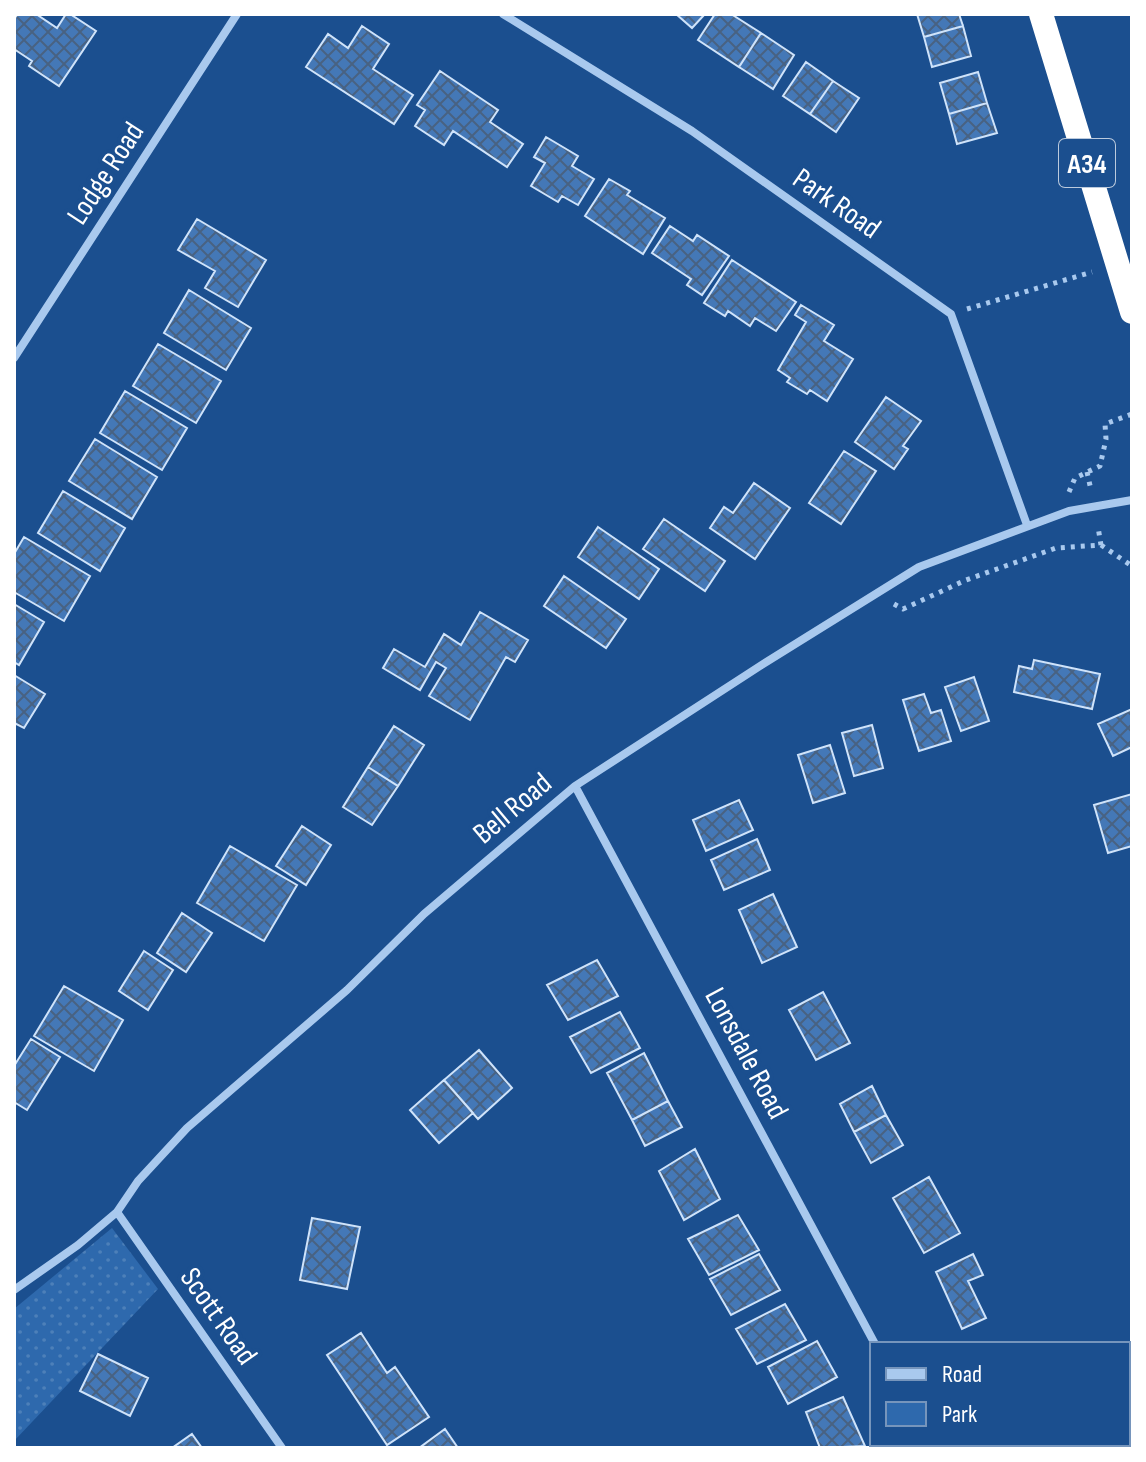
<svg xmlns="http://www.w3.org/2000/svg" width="1146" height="1462" font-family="'Sofia Sans Condensed',sans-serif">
  <defs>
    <pattern id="green-dots" width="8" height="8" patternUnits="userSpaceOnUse" patternTransform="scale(2)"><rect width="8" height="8" fill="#2e69ad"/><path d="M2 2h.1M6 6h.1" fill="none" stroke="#4d80b9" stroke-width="1.8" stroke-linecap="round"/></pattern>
    <pattern id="building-cross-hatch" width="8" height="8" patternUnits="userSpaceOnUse" patternTransform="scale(2)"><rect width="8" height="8" fill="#4478b7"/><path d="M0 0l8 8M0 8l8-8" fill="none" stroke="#486282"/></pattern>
  </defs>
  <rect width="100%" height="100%" fill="#1b4f8f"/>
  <path fill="url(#green-dots)" d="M 112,1228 L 158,1289 L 14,1441 L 14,1309 Z"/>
  <path fill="url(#building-cross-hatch)" stroke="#cfe3fa" stroke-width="2" d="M 18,14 L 36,14 L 57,28 L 66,14 L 70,14 L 96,31 L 59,86 L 29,66 L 32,61 L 14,49 L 14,19 Z
    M 676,14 L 705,14 L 692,28 Z
    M 715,14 L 731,14 L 761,33 L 739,67 L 698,40 Z
    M 917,14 L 959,14 L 963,26 L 924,37 Z
    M 362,26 L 389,44 L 373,69 L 413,95 L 394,124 L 306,67 L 328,34 L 348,48 Z
    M 963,26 L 971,56 L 932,67 L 924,37 Z
    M 761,33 L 794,55 L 773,89 L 739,67 Z
    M 806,62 L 833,81 L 810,114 L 783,96 Z
    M 440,71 L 498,110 L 490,122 L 523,144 L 507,167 L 453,131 L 444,145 L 415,126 L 425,110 L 417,105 Z
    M 978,72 L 987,103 L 949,114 L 940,83 Z
    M 833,81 L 859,98 L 836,132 L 810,114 Z
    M 987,103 L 997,133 L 957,144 L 949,114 Z
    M 546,137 L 578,156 L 572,166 L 594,179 L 578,205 L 562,196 L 558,202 L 531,186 L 545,163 L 534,157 Z
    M 609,179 L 630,191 L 627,195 L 665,218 L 643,254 L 585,216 Z
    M 197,219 L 266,260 L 238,307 L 205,288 L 215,271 L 178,250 Z
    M 670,226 L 693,241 L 697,235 L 729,256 L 702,295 L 687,285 L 691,279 L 652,253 Z
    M 732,260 L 796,302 L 776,331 L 755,318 L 750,326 L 728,311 L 725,316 L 704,303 Z
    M 189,290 L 251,328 L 226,370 L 164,333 Z
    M 801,305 L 834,325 L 824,341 L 853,359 L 827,401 L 810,390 L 807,394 L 787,382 L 790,378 L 778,370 L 806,322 L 795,315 Z
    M 158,344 L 221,381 L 196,423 L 133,386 Z
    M 125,391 L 187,428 L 162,470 L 100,433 Z
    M 886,397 L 921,421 L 903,446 L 908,449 L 894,469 L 855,442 Z
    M 95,439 L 157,477 L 132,519 L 69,481 Z
    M 844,451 L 876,471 L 841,524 L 809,503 Z
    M 754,483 L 790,508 L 755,559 L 710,528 L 724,507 L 733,513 Z
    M 63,491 L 125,528 L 100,571 L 38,533 Z
    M 664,519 L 725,561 L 705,591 L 643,549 Z
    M 598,527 L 659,569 L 639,599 L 578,557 Z
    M 24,537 L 90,576 L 64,621 L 14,592 L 14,554 Z
    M 564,576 L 626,619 L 606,648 L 544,606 Z
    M 14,604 L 44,622 L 19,665 L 14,662 Z
    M 480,612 L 528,640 L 515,662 L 506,657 L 470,720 L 429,696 L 446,668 L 436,662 L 420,690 L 383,668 L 394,649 L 425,667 L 444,634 L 461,645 Z
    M 1034,660 L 1100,674 L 1092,709 L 1014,692 L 1019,666 L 1032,669 Z
    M 14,675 L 45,694 L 24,728 L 14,723 Z
    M 974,677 L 989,721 L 961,731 L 945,687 Z
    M 924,694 L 931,713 L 941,710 L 951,741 L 919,751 L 903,700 Z
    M 1132,709 L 1132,747 L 1113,756 L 1098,724 Z
    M 872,725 L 883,768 L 854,776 L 842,733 Z
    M 394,726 L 424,745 L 398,786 L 368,767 Z
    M 830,745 L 845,793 L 813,803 L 798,755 Z
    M 368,767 L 398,786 L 372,825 L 343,807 Z
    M 1132,794 L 1132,846 L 1108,853 L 1094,805 Z
    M 739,800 L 753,830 L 706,851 L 693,820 Z
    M 302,826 L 331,845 L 306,885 L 276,866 Z
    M 757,839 L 770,870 L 724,890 L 711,860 Z
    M 230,846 L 297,885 L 264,941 L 197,903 Z
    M 773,894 L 797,947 L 762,963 L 739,910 Z
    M 182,913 L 212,933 L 186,972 L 157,953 Z
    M 144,951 L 173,970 L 148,1010 L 119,991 Z
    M 597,960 L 618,996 L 568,1020 L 547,985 Z
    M 64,986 L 123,1020 L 94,1071 L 34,1036 Z
    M 823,992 L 850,1043 L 816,1060 L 789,1010 Z
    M 620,1012 L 640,1048 L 591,1073 L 570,1037 Z
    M 31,1039 L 60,1057 L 27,1110 L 14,1102 L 14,1066 Z
    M 479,1050 L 512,1088 L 478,1119 L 444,1080 Z
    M 644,1053 L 668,1101 L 632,1120 L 607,1073 Z
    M 444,1080 L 473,1113 L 439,1143 L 410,1110 Z
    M 872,1086 L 886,1115 L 854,1132 L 840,1104 Z
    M 668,1101 L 682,1127 L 645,1146 L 632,1120 Z
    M 886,1115 L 903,1145 L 871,1163 L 854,1132 Z
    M 695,1149 L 720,1199 L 684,1220 L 659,1171 Z
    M 929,1177 L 960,1233 L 924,1253 L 893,1198 Z
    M 738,1215 L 759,1250 L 709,1275 L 688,1239 Z
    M 312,1218 L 360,1227 L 347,1289 L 300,1280 Z
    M 759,1254 L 780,1290 L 731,1315 L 710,1279 Z
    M 973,1254 L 983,1275 L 968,1281 L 986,1318 L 962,1329 L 936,1272 Z
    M 785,1304 L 806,1340 L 757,1364 L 736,1329 Z
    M 361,1333 L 387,1373 L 395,1367 L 429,1417 L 387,1445 L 327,1355 Z
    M 817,1341 L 837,1377 L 788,1404 L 768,1367 Z
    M 98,1354 L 148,1378 L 130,1416 L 80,1391 Z
    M 843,1397 L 865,1446 L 820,1448 L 806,1412 Z
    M 445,1429 L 458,1448 L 419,1448 Z
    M 192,1434 L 202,1448 L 172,1448 Z"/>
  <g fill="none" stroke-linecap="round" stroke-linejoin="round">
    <path stroke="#a9c9ee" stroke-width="5" stroke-dasharray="4 6" stroke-linecap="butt" d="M 967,309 L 1092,272
      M 1087,472 L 1091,490
      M 1069,492 L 1075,478 L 1100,466 L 1106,439 L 1105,424 L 1132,414
      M 1101,545 L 1132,566
      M 894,604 L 903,609 L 966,580 L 1056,548 L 1101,545 L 1098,527"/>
    <path stroke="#a9c9ee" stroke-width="8" d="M 503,14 L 692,131 L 951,314 L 1027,525
      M 14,358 L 237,14
      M 575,786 L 875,1344
      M 117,1212 L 282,1448
      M 14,1290 L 78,1245 L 117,1212 L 138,1181 L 187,1128 L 347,990 L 424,914 L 575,786 L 760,666 L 919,567 L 1069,511 L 1132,500
      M 924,1444 L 926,1448"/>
    <path stroke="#fff" stroke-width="24" d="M 1041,14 L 1132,312"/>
  </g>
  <g text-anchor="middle" stroke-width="8" stroke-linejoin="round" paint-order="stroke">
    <rect fill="#1b4f8f" stroke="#bbcadd" stroke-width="2" x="1059" y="139" width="56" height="48" rx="6"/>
    <g font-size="28" font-weight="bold" fill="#fff">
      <text x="1087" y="173">A34</text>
    </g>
    <g font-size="30" fill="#fff" stroke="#1b4f8f">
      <text transform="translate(105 173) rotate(-57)" y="10">Lodge Road</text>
      <text transform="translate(837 203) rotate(35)" y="10">Park Road</text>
      <text transform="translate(512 808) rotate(-40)" y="10">Bell Road</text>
      <text transform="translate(747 1053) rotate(62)" y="10">Lonsdale Road</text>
      <text transform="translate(219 1316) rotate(55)" y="10">Scott Road</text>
    </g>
  </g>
  <rect width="1146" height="1462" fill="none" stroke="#ffffff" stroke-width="32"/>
  <rect x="870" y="1342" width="260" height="104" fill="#1b4f8f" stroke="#7695bc" stroke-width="2"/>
  <rect x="886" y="1368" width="40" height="12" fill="#a9c9ee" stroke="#7695bc" stroke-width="2"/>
  <text x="942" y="1382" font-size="24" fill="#ffffff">Road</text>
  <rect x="886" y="1402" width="40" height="24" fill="#2e69ad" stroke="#7695bc" stroke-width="2"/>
  <text x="942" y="1422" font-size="24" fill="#ffffff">Park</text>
</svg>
